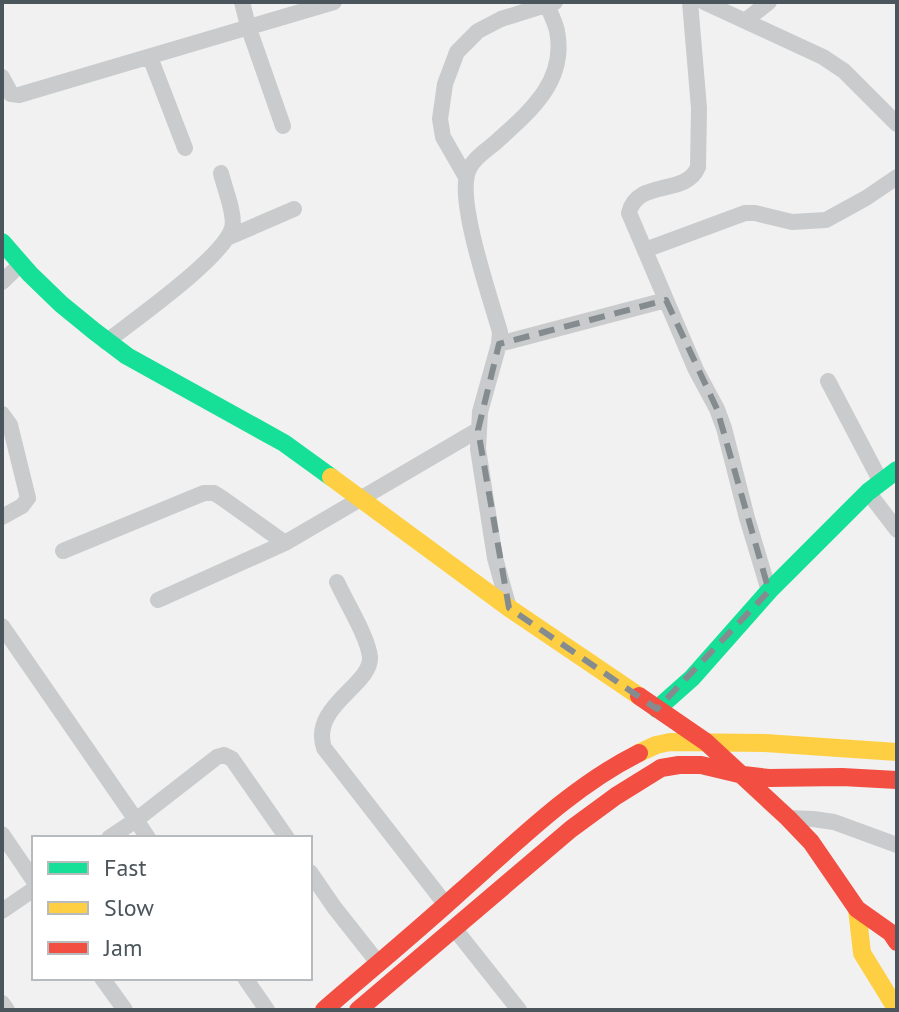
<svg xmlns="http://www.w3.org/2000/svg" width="899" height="1012" font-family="'PT Sans',sans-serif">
  <rect width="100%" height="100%" fill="#f1f1f1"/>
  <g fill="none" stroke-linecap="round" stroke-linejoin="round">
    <path stroke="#c9cbcc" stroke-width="16" d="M 242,2 L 248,26 L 283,126
      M 690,2 L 699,108 L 698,167 C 686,197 637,178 629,213 L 696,370 L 717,409 L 724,428 L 747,518 L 769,591
      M 704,2 L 823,57 L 844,71 L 897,124
      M 746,20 L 769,2
      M 150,57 L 185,148
      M 2,77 L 11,94 L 19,95 L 334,2
      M 466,177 L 443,137 L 440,119 L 445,84 L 457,52 L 478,31 L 501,19 L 555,2
      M 227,238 L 294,209
      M 645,250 L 745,213 L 755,213 L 792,222 L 826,220 L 866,198 L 897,177
      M 2,282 L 21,264
      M 106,342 C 133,321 223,258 232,228 C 236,215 224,187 221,173
      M 499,344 L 666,300
      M 828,381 L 881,482
      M 2,414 L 10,425 L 28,498 L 22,506 L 2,517
      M 868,492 L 897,530
      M 63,551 L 204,493 L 214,493 L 222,498 L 285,543
      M 337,582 C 346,602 368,637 370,657 C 372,685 310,706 324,748 L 446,905
      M 158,600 L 285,543 L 478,430
      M 509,608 L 495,558 L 478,449 L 480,412 L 499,344 L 500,332 C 490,297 459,207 467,175 C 470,161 484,152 495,143 C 529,112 567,82 557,31 C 555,21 549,11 546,2
      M 2,626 L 136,820 L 217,757 L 224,755 L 232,759 L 287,838
      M 788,818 L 813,819 L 834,822 L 897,845
      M 2,834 L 34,881
      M 109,838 L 136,820 L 148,838
      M 310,872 L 334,907 L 379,964
      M 2,911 L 34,889
      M 454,928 L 519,1010
      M 102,978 L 125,1010
      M 245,978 L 267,1010
      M 2,1003 L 7,1010"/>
    <path stroke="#16e098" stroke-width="18" d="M 2,242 L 30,274 L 61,304 L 94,331 L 127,356 L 284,443 L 331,477
      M 657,709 L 692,678 L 769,591 L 868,492 L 897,470"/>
    <path stroke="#ffcf43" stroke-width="18" d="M 331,477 L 509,608 L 639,696
      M 639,753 L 656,745 L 670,742 L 765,743 L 897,752
      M 857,909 L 862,953 L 897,1010"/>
    <path stroke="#f24e42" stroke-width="18" d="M 639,696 L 706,742 L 788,818 L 811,842 L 857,909 L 891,933 L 897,942
      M 324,1010 C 369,971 415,933 459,893 C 516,843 571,787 639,753
      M 358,1010 L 571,829 L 616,796 L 661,768 L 679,765 L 701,765 L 743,775 L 769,778 L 842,777 L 897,780"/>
  </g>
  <path fill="none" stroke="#848c90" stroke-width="6" stroke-dasharray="16 10" stroke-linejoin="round" d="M 666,300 L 717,409 L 769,591 L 657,709 L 509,608 L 478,430 L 499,344 Z"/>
  <rect width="899" height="1012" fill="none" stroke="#4a555c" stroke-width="8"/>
  <rect x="32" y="836" width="280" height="144" fill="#ffffff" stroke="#b7bbbe" stroke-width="2"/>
  <rect x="48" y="862" width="40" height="12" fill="#16e098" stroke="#b7bbbe" stroke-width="2"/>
  <text x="104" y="876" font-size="24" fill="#4a555c">Fast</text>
  <rect x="48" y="902" width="40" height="12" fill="#ffcf43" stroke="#b7bbbe" stroke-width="2"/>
  <text x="104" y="916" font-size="24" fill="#4a555c">Slow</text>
  <rect x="48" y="942" width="40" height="12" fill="#f24e42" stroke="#b7bbbe" stroke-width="2"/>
  <text x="104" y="956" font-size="24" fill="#4a555c">Jam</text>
</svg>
